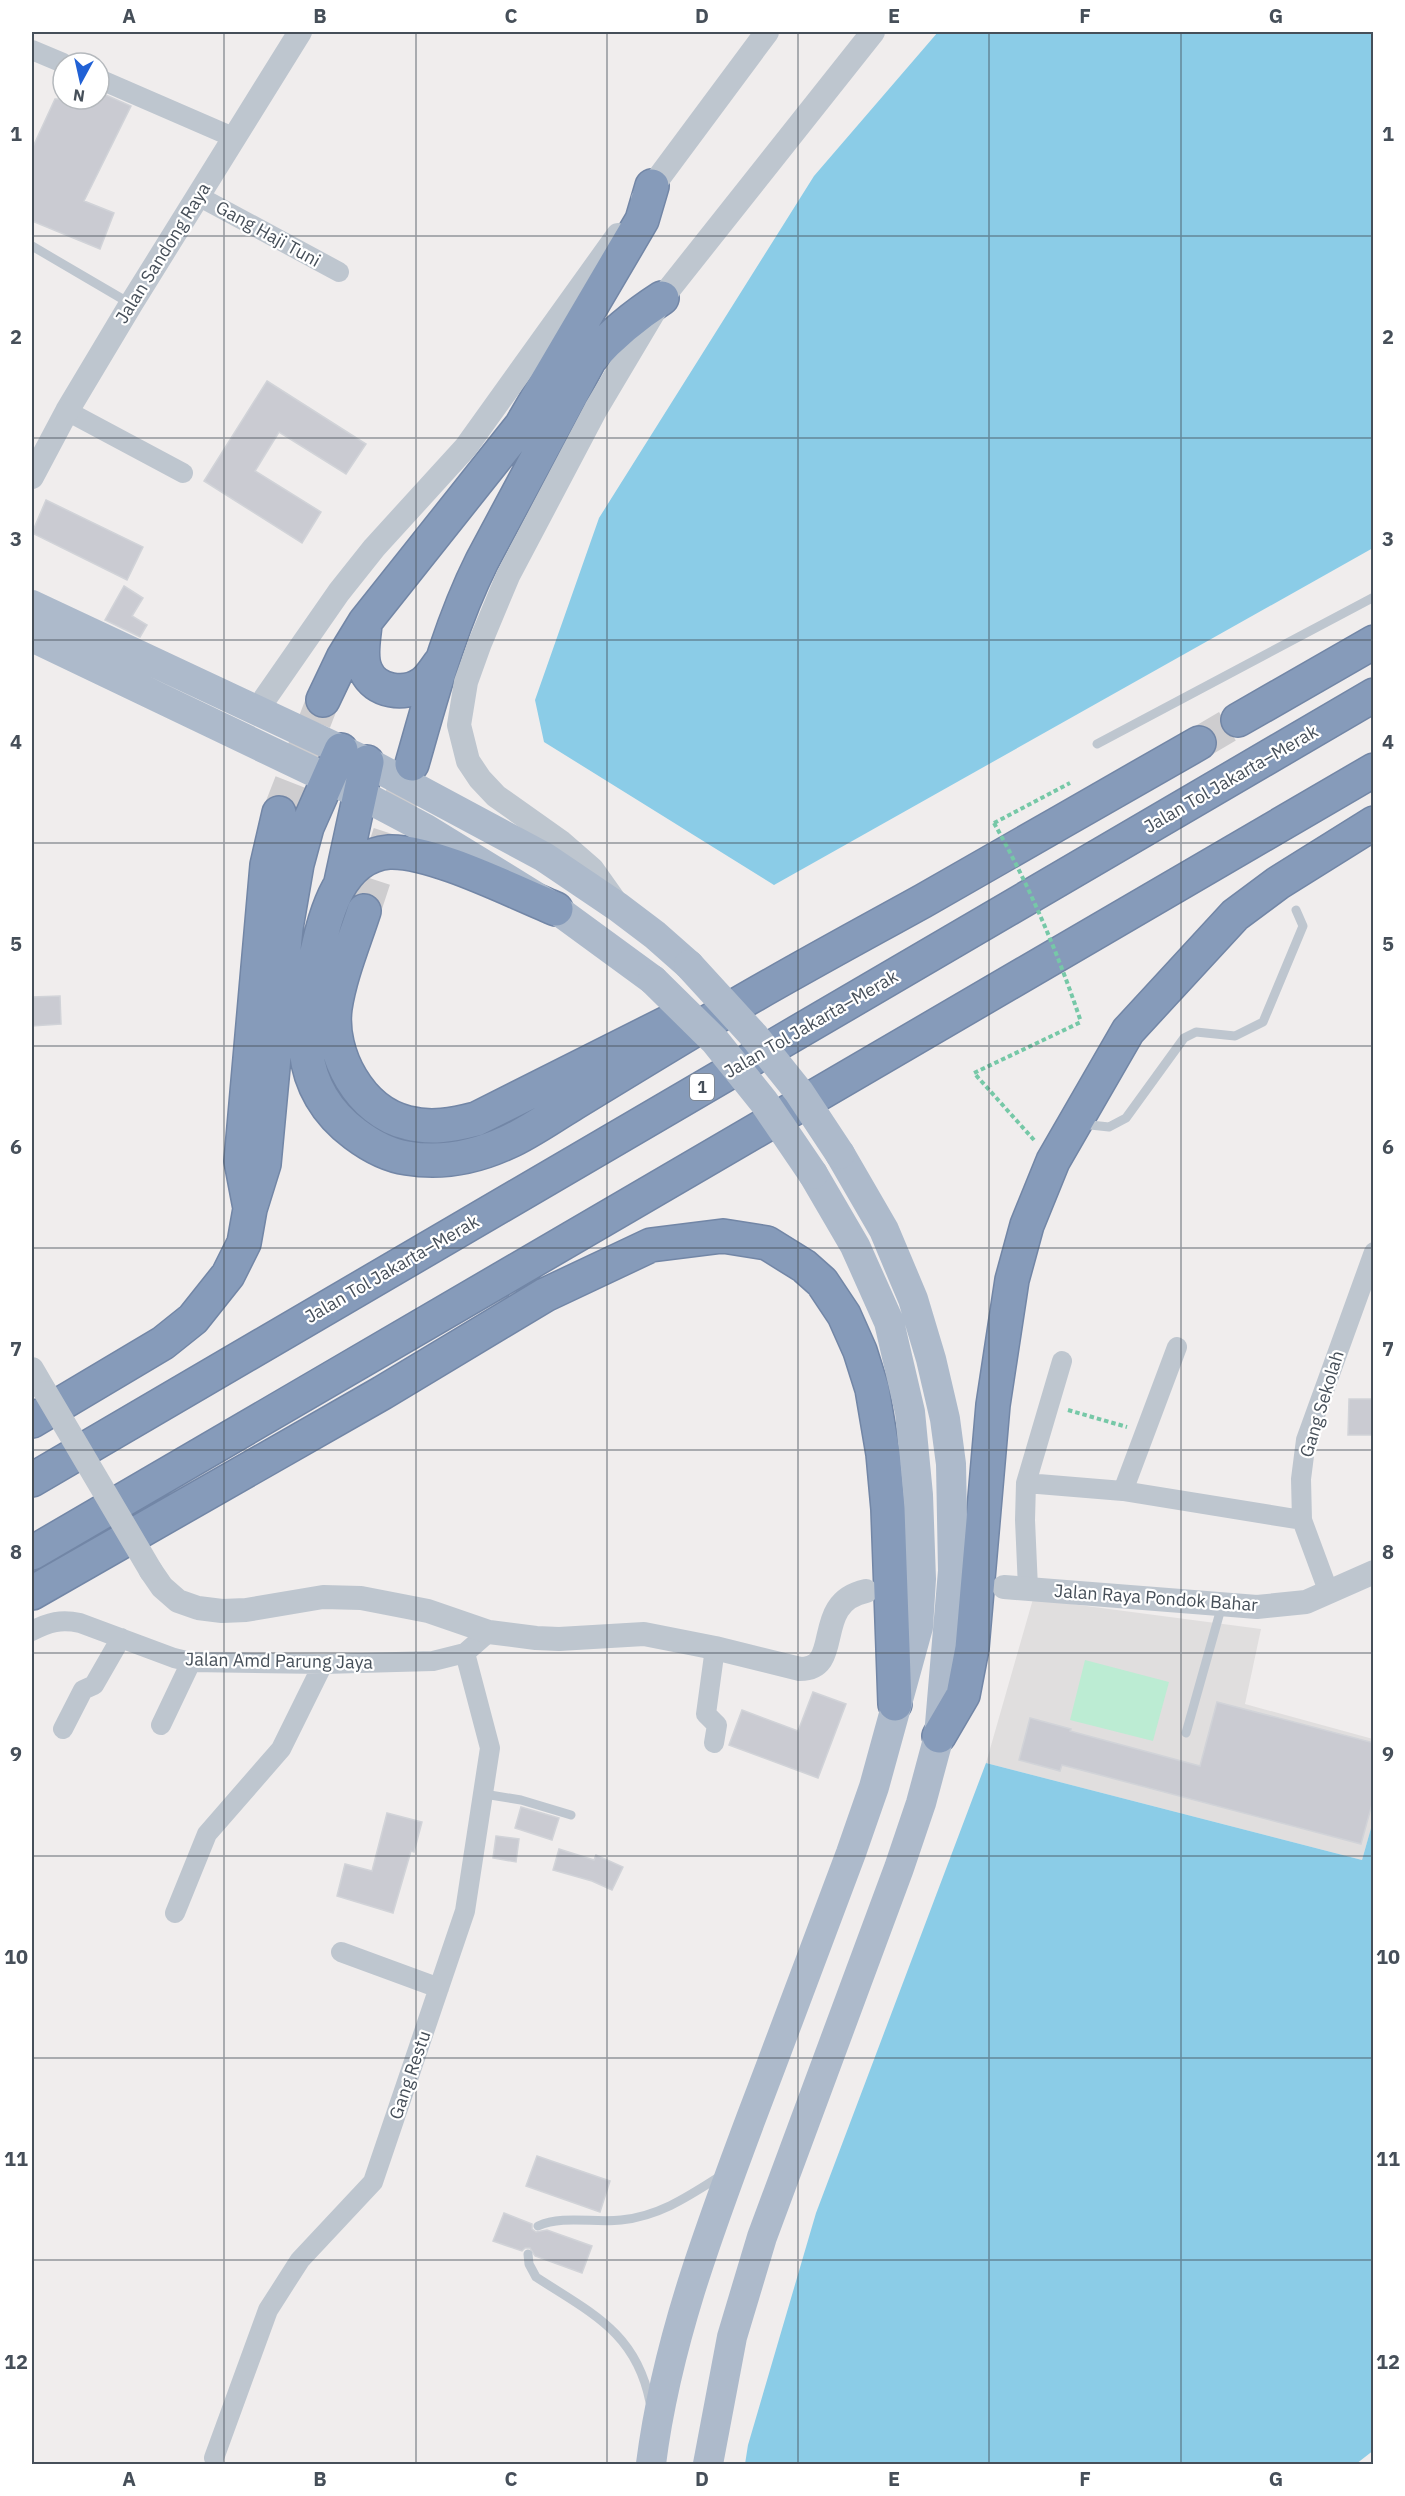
<svg xmlns="http://www.w3.org/2000/svg" width="1405" height="2496" font-family="'IBM Plex Sans',sans-serif">
  <rect width="100%" height="100%" fill="#f0eded"/>
  <path fill="#e0dede" d="M 1033,1599 L 1261,1629 L 1245,1704 L 1373,1739 L 1373,1821 L 1362,1860 L 986,1763 Z"/>
  <path fill="#bcecd3" d="M 1085,1660 L 1169,1682 L 1153,1741 L 1070,1720 Z"/>
  <path fill="#8bcce7" d="M 938,32 L 1373,32 L 1373,548 L 774,885 L 544,742 L 535,700 L 599,518 L 814,176 Z
    M 986,1763 L 1362,1860 L 1373,1821 L 1374,2450 L 1356,2464 L 745,2464 L 748,2445 L 816,2213 Z"/>
  <path fill="#cacbd2" stroke="#d1d3d8" stroke-width="1.5" d="M 99,92 L 131,106 L 84,201 L 114,213 L 100,249 L 32,221 L 32,149 L 55,99 L 99,99 Z
    M 267,381 L 366,444 L 346,474 L 279,432 L 255,471 L 321,512 L 302,543 L 204,481 Z
    M 46,500 L 143,547 L 127,580 L 32,533 Z
    M 124,586 L 143,598 L 132,616 L 147,625 L 140,637 L 105,620 Z
    M 60,996 L 61,1024 L 32,1026 L 32,997 Z
    M 1349,1399 L 1374,1399 L 1374,1435 L 1348,1435 Z
    M 813,1692 L 846,1704 L 818,1778 L 729,1745 L 742,1710 L 798,1731 Z
    M 1217,1702 L 1374,1743 L 1374,1797 L 1361,1844 L 1062,1765 L 1060,1771 L 1019,1760 L 1030,1718 L 1071,1729 L 1070,1731 L 1200,1766 Z
    M 521,1807 L 559,1818 L 552,1840 L 515,1828 Z
    M 387,1813 L 422,1822 L 414,1852 L 411,1851 L 393,1913 L 337,1896 L 345,1864 L 372,1871 Z
    M 496,1836 L 519,1839 L 516,1862 L 493,1858 Z
    M 559,1849 L 594,1860 L 596,1855 L 623,1867 L 612,1890 L 592,1881 L 553,1870 Z
    M 537,2156 L 610,2181 L 600,2212 L 526,2186 Z
    M 504,2213 L 532,2224 L 532,2229 L 536,2232 L 547,2230 L 592,2246 L 582,2273 L 535,2256 L 530,2248 L 525,2248 L 522,2251 L 493,2241 Z"/>
  <g fill="none" stroke-linecap="round" stroke-linejoin="round">
    <path stroke="#cecdcf" stroke-width="33" stroke-dasharray="33 16" stroke-linecap="butt" d="M 1199,743 L 1238,720
      M 279,813 L 323,700
      M 364,911 L 412,764"/>
    <g stroke="#7286a6" stroke-width="36">
      <path id="motorway" d="M 365,624 C 364,638 359,657 366,671 C 375,692 405,696 422,684 C 430,679 435,669 441,662
        M 323,700 L 343,658 L 365,622 L 521,426 L 642,220 L 652,186
        M 1238,720 L 1374,642
        M 412,764 C 432,694 450,625 482,561 L 590,359 C 612,334 634,316 662,298
        M 341,882 L 367,762
        M 556,909 C 514,892 432,850 389,852 C 340,856 326,913 317,952 C 300,1019 292,1087 355,1134 C 371,1146 387,1155 407,1158 C 443,1164 476,1157 508,1142 C 530,1132 551,1117 571,1105 C 622,1074 672,1043 723,1013 C 789,974 856,938 923,901 C 1015,849 1107,795 1199,743
        M 364,911 C 354,942 340,975 335,1008 C 329,1054 360,1112 408,1123 C 431,1129 453,1125 476,1119 L 683,1015
        M 250,1208 L 241,1161 L 267,865 L 279,813
        M 32,1421 L 163,1343 L 193,1319 L 228,1275 L 244,1243 L 250,1209 L 264,1164 L 286,928 L 297,864 L 307,827 L 341,750
        M 32,1480 L 1374,695
        M 32,1553 L 1374,770
        M 32,1593 L 382,1393 L 545,1295 L 651,1245 L 723,1236 L 767,1243 L 804,1266 L 822,1282 L 844,1315 L 860,1351 L 872,1389 L 883,1454 L 888,1509 L 895,1704
        M 939,1736 L 963,1695 L 972,1648 L 993,1405 L 1012,1280 L 1027,1225 L 1053,1161 L 1128,1031 L 1235,915 L 1278,883 L 1374,823"/>
    </g>
    <path stroke="#76c8a7" stroke-width="4" stroke-dasharray="4.5 3" stroke-linecap="butt" d="M 994,823 L 1070,783
      M 1034,1140 L 974,1073 L 1081,1022
      M 1068,1410 L 1127,1427"/>
    <path stroke="#bec6cf" stroke-width="9" d="M 32,246 L 131,304
      M 1097,744 L 1374,597
      M 1081,1124 L 1109,1127 L 1126,1118 L 1184,1038 L 1196,1032 L 1235,1036 L 1263,1022 L 1303,926 L 1296,910
      M 1186,1733 L 1222,1605
      M 484,1794 L 521,1800 L 571,1815
      M 538,2226 C 563,2215 593,2223 621,2220 C 660,2216 689,2196 722,2175
      M 528,2254 L 529,2264 L 536,2277 C 591,2313 636,2332 650,2402"/>
    <path stroke="#bec6cf" stroke-width="20" d="M 32,50 L 63,63
      M 99,79 L 235,138
      M 198,196 L 339,272
      M 67,411 L 183,473
      M 1026,1483 L 1123,1491 L 1302,1520
      M 1123,1491 L 1177,1347
      M 1028,1588 L 1025,1520 L 1026,1483 L 1062,1361
      M 1329,1593 L 1302,1520 L 1301,1479 L 1306,1440 L 1374,1252
      M 32,1631 C 49,1622 61,1619 80,1623 L 174,1658 L 191,1662 L 323,1664 L 433,1661 L 465,1653 L 489,1632
      M 161,1725 L 191,1662
      M 63,1729 L 83,1690 L 94,1685 L 121,1638
      M 714,1743 L 717,1725 L 706,1714 L 715,1648
      M 175,1913 L 207,1834 L 281,1749 L 323,1664
      M 341,1952 L 439,1988
      M 214,2458 L 268,2310 L 300,2260 L 373,2182 L 465,1911 L 490,1748 L 465,1653"/>
    <path stroke="#bec6cf" stroke-width="24" d="M 643,199 L 767,32
      M 32,477 L 67,411 L 131,304 L 300,32
      M 257,710 L 339,592 L 374,548 L 466,447 L 618,235
      M 614,900 L 592,869 L 561,842 L 496,796 L 480,779 L 468,761 L 459,725 L 466,682 L 480,643 L 508,576 L 596,409 L 662,298 L 873,32
      M 32,1369 L 46,1393
      M 151,1571 L 162,1587 L 178,1601 L 198,1608 L 222,1611 L 246,1610 L 323,1597 L 361,1598 L 428,1611 L 489,1632 L 536,1638 L 559,1639 L 644,1634 L 715,1648 L 800,1669 C 845,1669 810,1603 866,1591
      M 1004,1587 L 1257,1607 L 1306,1602 L 1374,1572"/>
    <path stroke="#adbacb" stroke-width="30" d="M 32,605 L 367,762 L 544,857 L 618,907 L 655,935 L 689,965
      M 32,637 L 360,794 L 426,829 L 556,909 L 653,980
      M 651,2464 C 666,2345 708,2233 750,2121 C 784,2032 817,1943 851,1853 L 874,1787 L 918,1627 L 921,1579 L 918,1495 L 910,1412 L 889,1322 L 855,1246 L 813,1174
      M 708,2464 L 732,2337 L 762,2237 L 899,1868 L 921,1803 L 939,1736 L 953,1571 L 951,1464 L 945,1419 L 931,1359 L 913,1299 L 884,1230 L 840,1154"/>
    <use href="#motorway" stroke="#869bba" stroke-width="33"/>
    <path stroke="#76c8a7" stroke-width="4" stroke-dasharray="4.5 3" stroke-linecap="butt" d="M 994,823 C 1030,887 1058,953 1081,1022"/>
    <path stroke="#bec6cf" stroke-width="24" d="M 46,1393 L 151,1571"/>
    <path stroke="#adbacb" stroke-width="30" d="M 689,965 L 755,1037 L 799,1092 L 840,1154
      M 653,980 L 715,1041 L 764,1102 L 813,1174"/>
  </g>
  <path fill="none" stroke="#464f59" stroke-width="1.5" stroke-opacity="0.55" d="M 224,32 L 224,2464M 416,32 L 416,2464M 607,32 L 607,2464M 798,32 L 798,2464M 989,32 L 989,2464M 1181,32 L 1181,2464M 32,236 L 1374,236M 32,438 L 1374,438M 32,640 L 1374,640M 32,843 L 1374,843M 32,1046 L 1374,1046M 32,1248 L 1374,1248M 32,1450 L 1374,1450M 32,1653 L 1374,1653M 32,1856 L 1374,1856M 32,2058 L 1374,2058M 32,2260 L 1374,2260"/>
  <g text-anchor="middle" stroke-width="4.5" stroke-linejoin="round" paint-order="stroke">
    <rect fill="#fff" stroke="#7e848b" stroke-width="1.5" x="690" y="1074" width="24" height="26" rx="4.5"/>
    <g font-size="16" font-weight="bold" fill="#464f59">
      <text x="702" y="1093">1</text>
    </g>
    <g font-size="18" fill="#464f59" stroke="#fff">
      <text transform="translate(268 234) rotate(29)" y="6">Gang Haji Tuni</text>
      <text transform="translate(163 253) rotate(-58)" y="6">Jalan Sandong Raya</text>
      <text transform="translate(1231 779) rotate(-30)" y="6">Jalan Tol Jakarta–Merak</text>
      <text transform="translate(811 1024) rotate(-30)" y="6">Jalan Tol Jakarta–Merak</text>
      <text transform="translate(392 1269) rotate(-30)" y="6">Jalan Tol Jakarta–Merak</text>
      <text transform="translate(1322 1404) rotate(-73)" y="6">Gang Sekolah</text>
      <text transform="translate(1156 1598) rotate(4)" y="6">Jalan Raya Pondok Bahar</text>
      <text transform="translate(279 1661) rotate(1)" y="6">Jalan Amd Parung Jaya</text>
      <text transform="translate(410 2075) rotate(-71)" y="6">Gang Restu</text>
    </g>
  </g>
  <rect width="1405" height="2496" fill="none" stroke="#ffffff" stroke-width="66"/>
  <g transform="translate(81 81) rotate(188)"><circle r="28" fill="#ffffff" stroke="#b5b9bd" stroke-width="1.5"/>
  <path d="M0-4.5L10 22L0 15L-10 22Z" fill="#2161d5"/>
  <text y="-9" font-size="16" font-weight="bold" text-anchor="middle" fill="#464f59">N</text>
  </g>
  <rect x="33" y="33" width="1339" height="2430" fill="none" stroke="#464f59" stroke-width="2"/>
  <g font-size="20" text-anchor="middle" font-weight="bold" fill="#464f59">
    <text x="129" y="23">A</text>
    <text x="320" y="23">B</text>
    <text x="511" y="23">C</text>
    <text x="702" y="23">D</text>
    <text x="894" y="23">E</text>
    <text x="1085" y="23">F</text>
    <text x="1276" y="23">G</text>
    <text x="16" y="141">1</text>
    <text x="1388" y="141">1</text>
    <text x="16" y="344">2</text>
    <text x="1388" y="344">2</text>
    <text x="16" y="546">3</text>
    <text x="1388" y="546">3</text>
    <text x="16" y="749">4</text>
    <text x="1388" y="749">4</text>
    <text x="16" y="951">5</text>
    <text x="1388" y="951">5</text>
    <text x="16" y="1154">6</text>
    <text x="1388" y="1154">6</text>
    <text x="16" y="1356">7</text>
    <text x="1388" y="1356">7</text>
    <text x="16" y="1559">8</text>
    <text x="1388" y="1559">8</text>
    <text x="16" y="1761">9</text>
    <text x="1388" y="1761">9</text>
    <text x="16" y="1964">10</text>
    <text x="1388" y="1964">10</text>
    <text x="16" y="2166">11</text>
    <text x="1388" y="2166">11</text>
    <text x="16" y="2369">12</text>
    <text x="1388" y="2369">12</text>
    <text x="129" y="2486">A</text>
    <text x="320" y="2486">B</text>
    <text x="511" y="2486">C</text>
    <text x="702" y="2486">D</text>
    <text x="894" y="2486">E</text>
    <text x="1085" y="2486">F</text>
    <text x="1276" y="2486">G</text>
  </g>
</svg>
